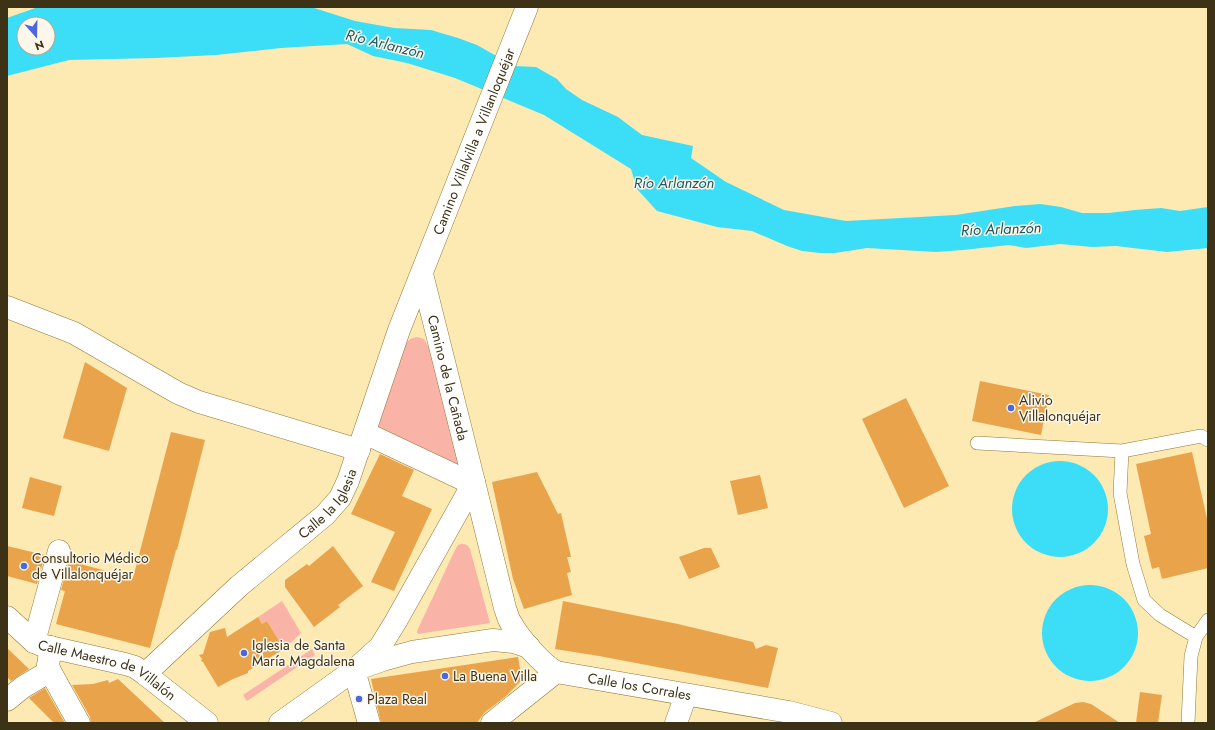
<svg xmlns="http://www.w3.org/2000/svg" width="1215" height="730" font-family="Jost,sans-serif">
  <rect width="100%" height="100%" fill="#fde9b2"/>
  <path fill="#fab3a7" d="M 417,337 L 424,339 L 430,350 L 460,466 L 377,430 L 405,344 L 410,339 Z
    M 461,544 C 466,544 468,545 470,549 L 490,623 L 418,634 L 417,631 L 455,550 L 458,545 Z
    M 282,601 L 301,633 L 284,649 L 267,621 L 262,624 L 258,617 Z
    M 312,649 L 315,655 L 247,701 L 243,695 Z"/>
  <path fill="#3bdef6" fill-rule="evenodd" d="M 38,7 L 311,7 L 355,21 L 394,28 L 431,30 L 458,38 L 477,45 L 514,66 L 536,67 L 557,79 L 566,89 L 582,100 L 618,117 L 642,135 L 693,146 L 691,158 L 726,182 L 784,210 L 846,221 L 956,215 L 1015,206 L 1040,204 L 1061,207 L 1082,213 L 1109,213 L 1135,210 L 1161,208 L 1180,211 L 1208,207 L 1208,248 L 1167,252 L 1116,246 L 1092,247 L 1060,244 L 1026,248 L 1009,245 L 963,250 L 936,252 L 867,248 L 835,253 L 820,253 L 802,251 L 787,246 L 752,231 L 717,227 L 657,211 L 637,189 L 631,169 L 544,115 L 455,78 L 407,63 L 373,56 L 347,44 L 281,48 L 216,55 L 156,58 L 69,60 L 7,76 L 7,18 ZM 24,24 L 48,24 L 48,48 L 24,48 Z
    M1012 509a48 48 0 1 1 96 0a48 48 0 1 1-96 0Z
    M1042 633a48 48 0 1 1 96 0a48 48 0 1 1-96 0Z"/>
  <path fill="#e9a34b" d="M 85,362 L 127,388 L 109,451 L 63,438 Z
    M 980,381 L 1049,395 L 1041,435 L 972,421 Z
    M 906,398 L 949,486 L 904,508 L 862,419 Z
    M 171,432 L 205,440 L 177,550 L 176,550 L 150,648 L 56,624 L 65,591 L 61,590 L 69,561 L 133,578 Z
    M 1192,452 L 1208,523 L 1208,568 L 1162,579 L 1159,567 L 1152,569 L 1144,536 L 1151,534 L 1136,464 Z
    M 380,454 L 414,470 L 402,496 L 432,509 L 394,591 L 371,582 L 395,532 L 351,514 Z
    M 537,472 L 558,514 L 561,513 L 571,557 L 567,557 L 571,572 L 567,573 L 572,595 L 524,609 L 513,579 L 492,482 Z
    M 760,475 L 768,508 L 738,515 L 730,481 Z
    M 30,477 L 62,486 L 54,516 L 22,508 Z
    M 7,546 L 45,555 L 37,584 L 7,576 Z
    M 333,546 L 363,586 L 338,605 L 340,607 L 314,627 L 285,587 L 285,580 L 307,564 L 309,566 Z
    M 704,548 L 711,548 L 720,567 L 689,579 L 679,557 Z
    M 563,601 L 678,624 L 753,642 L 756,649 L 766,645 L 778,648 L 768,688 L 599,656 L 555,649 Z
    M 258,617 L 262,624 L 267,621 L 284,649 L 248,671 L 248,673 L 233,679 L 218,687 L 203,662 L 201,661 L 202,659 L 199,655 L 203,654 L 210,632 L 225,628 L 227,637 Z
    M 7,648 L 29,669 L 11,681 L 7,677 Z
    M 518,657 L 522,680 L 505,697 L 484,713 L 477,723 L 381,723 L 371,679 Z
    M 118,679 L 165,723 L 91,723 L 90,717 L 72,685 L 93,684 L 108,680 L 109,683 Z
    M 45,688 L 65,723 L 54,723 L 29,698 Z
    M 1140,692 L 1162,695 L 1158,723 L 1136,723 Z
    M 1083,702 L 1091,704 L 1120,723 L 1033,723 L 1075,703 Z"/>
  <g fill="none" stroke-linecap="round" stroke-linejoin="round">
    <g stroke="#917935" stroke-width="14">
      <path id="service" d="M 977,443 L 1122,451 L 1201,436 L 1208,440
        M 1122,451 L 1120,493 L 1133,564 L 1144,600 L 1160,615 L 1196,637
        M 1188,723 L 1191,656 L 1196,637 L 1208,620"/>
    </g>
    <g stroke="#917935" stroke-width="23">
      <g id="minor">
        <path id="s1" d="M 422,274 L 474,482 L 505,608 C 507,613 508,619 511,623 C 519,638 542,664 556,672 L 789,712 L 831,723"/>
        <path d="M 7,307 L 74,333 L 178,393 L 199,402 L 359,450"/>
        <path d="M 365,433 L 473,484"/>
        <path id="s2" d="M 7,617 L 34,642 L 41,645 L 125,664 L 135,667 L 145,674 L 207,723"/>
        <path d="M 34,642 L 59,551"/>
        <path d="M 51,647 L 48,665 L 50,671 L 79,723"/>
        <path d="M 360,665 L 380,647 L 396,621 L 474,482"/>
        <path d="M 354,670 L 369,723"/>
        <path id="s3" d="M 145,674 L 239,586 L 325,515 L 340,498 L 348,481 L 399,330 L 527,7"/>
        <path d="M 7,700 L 23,687 L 50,671"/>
        <path d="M 280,723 L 354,670 L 383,660 L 412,652 L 493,640 L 514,642 L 529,647"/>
        <path d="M 492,723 L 556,672"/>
        <path d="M 676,723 L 686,695"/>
      </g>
    </g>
    <use href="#service" stroke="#fff" stroke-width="13"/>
    <use href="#minor" stroke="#fff" stroke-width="22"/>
  </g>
  <g fill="#4d67dc" stroke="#fcf7ea" stroke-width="1.5">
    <circle cx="1011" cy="408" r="4"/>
    <circle cx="24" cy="566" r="4"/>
    <circle cx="244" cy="653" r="4"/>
    <circle cx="445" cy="676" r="4"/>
    <circle cx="359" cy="699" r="4"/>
  </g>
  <g text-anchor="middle" stroke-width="3" stroke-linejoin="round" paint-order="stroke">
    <g font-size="14" fill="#3d3216" stroke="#fcf7ea">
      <text dy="5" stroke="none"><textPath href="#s3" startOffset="644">Camino Villalvilla a Villanloquéjar</textPath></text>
      <text dy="5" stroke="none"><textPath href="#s1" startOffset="107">Camino de la Cañada</textPath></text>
      <text dy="5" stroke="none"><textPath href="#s3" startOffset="251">Calle la Iglesia</textPath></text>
      <text dy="5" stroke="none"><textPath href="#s2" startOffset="116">Calle Maestro de Villalón</textPath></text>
      <text dy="5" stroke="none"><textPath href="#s1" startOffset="512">Calle los Corrales</textPath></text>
    </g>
    <g font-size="14" fill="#3d3216" stroke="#fcf7ea" text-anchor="start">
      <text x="1019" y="405">Alivio<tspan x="1019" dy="16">Villalonquéjar</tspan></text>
      <text x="32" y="563">Consultorio Médico<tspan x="32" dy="16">de Villalonquéjar</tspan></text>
      <text x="252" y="650">Iglesia de Santa<tspan x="252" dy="16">María Magdalena</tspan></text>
      <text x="453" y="681">La Buena Villa</text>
      <text x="367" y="704">Plaza Real</text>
    </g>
    <g font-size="15" font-style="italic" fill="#195a64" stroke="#fcf7ea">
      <text transform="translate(385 44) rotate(14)" y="5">Río Arlanzón</text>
      <text x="674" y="188">Río Arlanzón</text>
      <text transform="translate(1001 229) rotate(-2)" y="5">Río Arlanzón</text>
    </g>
  </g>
  <rect width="1215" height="730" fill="none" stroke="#3d3216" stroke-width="16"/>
  <g transform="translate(36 36) rotate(160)"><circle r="19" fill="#fcf7ea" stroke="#b0a895"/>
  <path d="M0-3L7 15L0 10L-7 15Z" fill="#4d67dc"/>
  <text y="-6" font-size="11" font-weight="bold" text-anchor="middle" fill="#3d3216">N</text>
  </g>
</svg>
